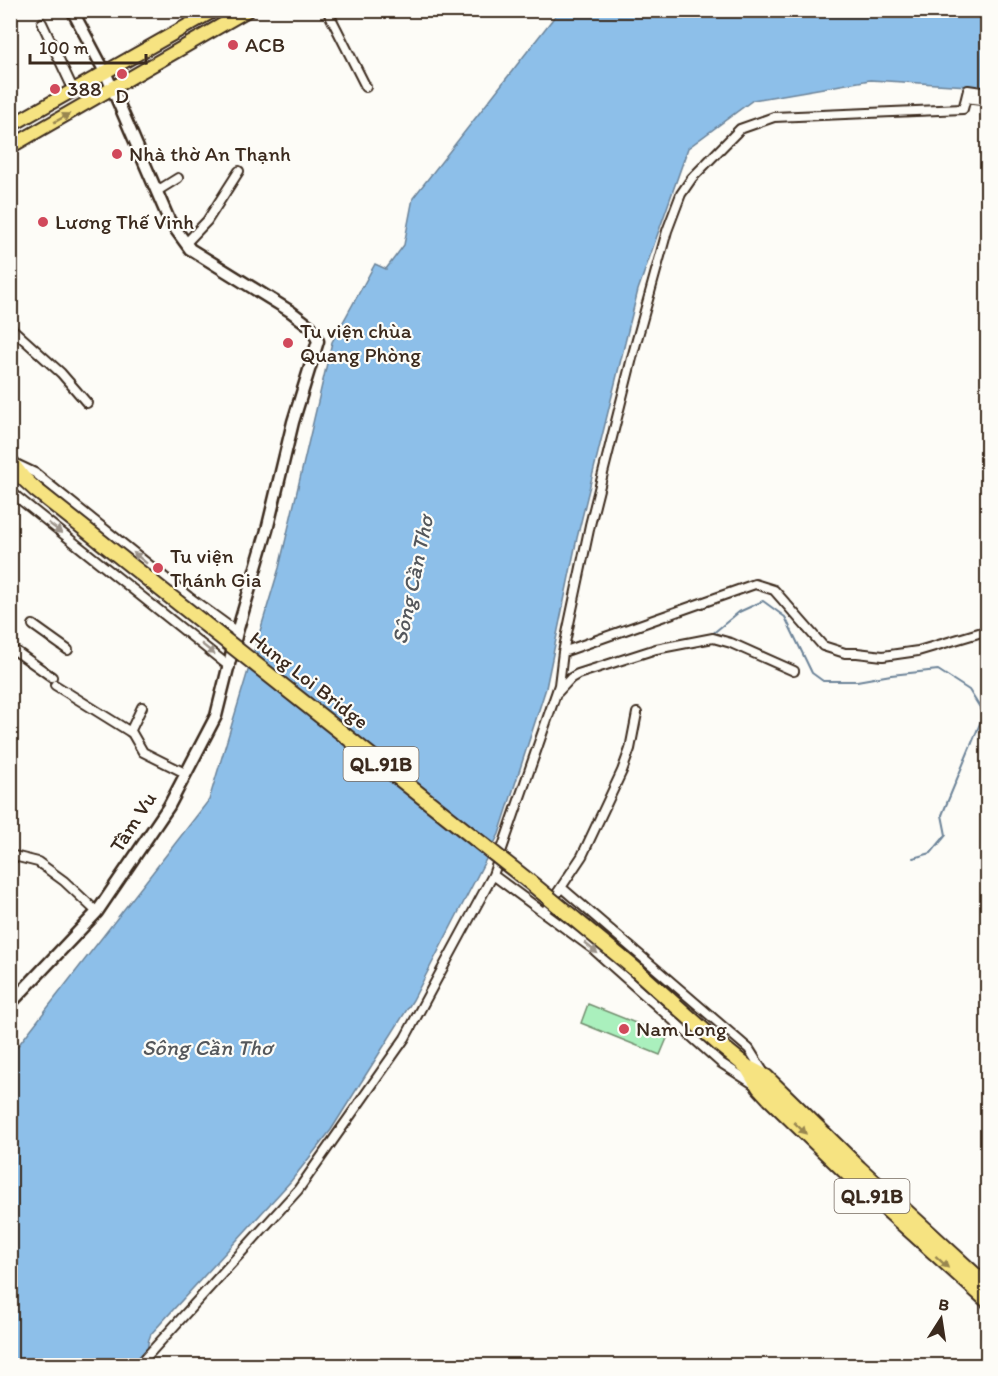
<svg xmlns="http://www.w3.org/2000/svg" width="998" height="1376" font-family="Itim,sans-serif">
  <rect width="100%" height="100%" fill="#fdfcf7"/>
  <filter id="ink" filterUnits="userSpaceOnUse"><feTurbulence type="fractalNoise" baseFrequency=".0167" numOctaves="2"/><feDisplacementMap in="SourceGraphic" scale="12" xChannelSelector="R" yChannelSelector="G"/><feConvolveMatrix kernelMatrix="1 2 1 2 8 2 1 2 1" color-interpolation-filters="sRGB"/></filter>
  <g filter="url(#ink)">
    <path fill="#aaf0bd" stroke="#728d6e" stroke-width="1.5" d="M 588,1004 L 668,1036 L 660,1055 L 581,1023 Z"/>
    <path fill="#8dbfe9" stroke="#6c8398" stroke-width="1.5" d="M 559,11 L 987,11 L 987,89 L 969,86 L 870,80 L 753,100 L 688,148 L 638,290 L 577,538 L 546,688 L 499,834 L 413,1000 L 331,1130 L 291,1181 L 151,1334 C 145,1346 147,1358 159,1365 L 11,1365 L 10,1056 L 209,800 L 279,568 L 332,342 L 375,264 L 386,269 L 404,245 L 413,198 Z"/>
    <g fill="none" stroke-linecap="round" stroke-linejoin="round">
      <path stroke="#6c8398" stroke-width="2" d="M 711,635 L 739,612 L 763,601 L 785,617 L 812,673 L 823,681 L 857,681 L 891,675 L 938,670 L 969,690 L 984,714 L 942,815 L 946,835 L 931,853 L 913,858
        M 676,642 L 694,638"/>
      <g stroke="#3b2a1e" stroke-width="12">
        <path id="street" d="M 327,10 L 366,87
          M 42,23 L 74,91
          M 966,98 L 968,90 L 988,93
          M 157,191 L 178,178
          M 186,243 L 207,221 L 239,171
          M 10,327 L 61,373 L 87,403
          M 16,464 L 35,473 L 189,597 L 237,632
          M 10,490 L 17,497 L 230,667
          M 33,625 L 68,650
          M 17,652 L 52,677
          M 563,652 L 755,584 L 774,590 L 823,646 L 845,653 L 857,653 L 883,656 L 918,651 L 982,632
          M 55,685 L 132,733 L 143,752 L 185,773
          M 558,692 L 571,678 L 578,674 L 656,649 L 713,638 L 731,643 L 794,671
          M 130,732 L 142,707
          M 10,855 L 38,862 L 64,881 L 97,912
          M 493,875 L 593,949 L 721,1063 L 755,1085
          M 562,888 L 749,1049 L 764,1073
          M 544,913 L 582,856 L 622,771 L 630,749 L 637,713
          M 138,1366 L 298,1190 L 405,1038 L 493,875 L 559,685 L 563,652 L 590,525 L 633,354 L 667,231 L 681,194 L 692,178 L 740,129 L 774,117 L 963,109 L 966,98 L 988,101"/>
      </g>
      <g stroke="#3b2a1e" stroke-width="15">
        <path id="secondary" d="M 10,1004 L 97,912 L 169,806 L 216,716 L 237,632 L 267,530 L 293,422 L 318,341 L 311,327 L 290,311 L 190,249 L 169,220 L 106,74 L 72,10"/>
      </g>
      <g stroke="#3b2a1e" stroke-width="16">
        <path id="primary" d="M 10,126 L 215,10
          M 10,147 L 248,10"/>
      </g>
      <g stroke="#3b2a1e" stroke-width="18">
        <path id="highway" d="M 10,461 L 23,478 L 36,490
          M 720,1045 L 747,1067 L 766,1077 L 859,1168 L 988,1287
          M 747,1067 L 759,1087 L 770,1099 L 851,1177 L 988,1301"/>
      </g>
      <use href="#street" stroke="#fdfcf7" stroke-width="8"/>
      <use href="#secondary" stroke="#fdfcf7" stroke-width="10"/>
      <use href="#primary" stroke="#f6e381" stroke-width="12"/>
      <use href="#highway" stroke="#f6e381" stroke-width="14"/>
      <g stroke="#3b2a1e" stroke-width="18" stroke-linecap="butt">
        <path id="highway-bridge" d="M 36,490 L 531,883 L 635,969 L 720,1045"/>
      </g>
      <use href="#highway-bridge" stroke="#f6e381" stroke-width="14"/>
    </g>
    <defs><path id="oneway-solid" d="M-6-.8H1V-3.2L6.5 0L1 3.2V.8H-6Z" transform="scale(1.5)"/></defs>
    <g fill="#988650">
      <use href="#oneway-solid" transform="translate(62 118) rotate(-29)"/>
      <use href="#oneway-solid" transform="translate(800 1128) rotate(44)"/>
      <use href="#oneway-solid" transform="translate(942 1262) rotate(43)"/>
    </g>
    <g fill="#9c938a">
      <use href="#oneway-solid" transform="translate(55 528) rotate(38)"/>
      <use href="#oneway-solid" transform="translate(140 558) rotate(-141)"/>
      <use href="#oneway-solid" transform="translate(208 649) rotate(39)"/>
      <use href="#oneway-solid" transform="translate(591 948) rotate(39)"/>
    </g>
  </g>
  <g fill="#d1495b" stroke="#fdfcf7" stroke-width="2">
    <circle cx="233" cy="45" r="6"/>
    <circle cx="122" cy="74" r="6"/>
    <circle cx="55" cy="89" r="6"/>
    <circle cx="117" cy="154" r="6"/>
    <circle cx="43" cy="222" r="6"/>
    <circle cx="288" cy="343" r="6"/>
    <circle cx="158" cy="568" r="6"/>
    <circle cx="624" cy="1029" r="6"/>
  </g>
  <g text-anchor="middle" stroke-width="4.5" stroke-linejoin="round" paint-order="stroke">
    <g fill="#fdfcf7" stroke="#75695f" stroke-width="1.5">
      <rect x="343.5" y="747" width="75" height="34" rx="4.5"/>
      <rect x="834.5" y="1179" width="75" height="34" rx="4.5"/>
    </g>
    <g font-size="20" font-weight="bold" fill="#3b2a1e">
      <text x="381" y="771">QL.91B</text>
      <text x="872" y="1203">QL.91B</text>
    </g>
    <g font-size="21" fill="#3b2a1e" stroke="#fdfcf7" text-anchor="start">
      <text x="245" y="52">ACB</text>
      <text x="67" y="96">388</text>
      <text x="122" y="103" text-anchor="middle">D</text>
      <text x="129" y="161">Nhà thờ An Thạnh</text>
      <text x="55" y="229">Lương Thế Vinh</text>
      <text x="300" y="338">Tu viện chùa<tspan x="300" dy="24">Quang Phòng</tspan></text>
      <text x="170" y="563">Tu viện<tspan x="170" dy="24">Thánh Gia</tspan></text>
      <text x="636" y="1036">Nam Long</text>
    </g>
    <g font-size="21" fill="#3b2a1e" stroke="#fdfcf7">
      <text transform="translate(309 680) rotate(38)" y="7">Hung Loi Bridge</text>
      <text transform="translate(133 822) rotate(-57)" y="7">Tầm Vu</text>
    </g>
    <g font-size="22" font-style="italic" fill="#54575b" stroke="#fdfcf7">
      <text transform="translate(412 580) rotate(-78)" y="8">Sông Cần Thơ</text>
      <text x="207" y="1055">Sông Cần Thơ</text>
    </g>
  </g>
  <rect width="998" height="1376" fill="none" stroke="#fdfcf7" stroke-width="36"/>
  <rect x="18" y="18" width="962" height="1340" fill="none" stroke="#3b2a1e" stroke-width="2" filter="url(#ink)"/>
  <g transform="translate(941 1319) rotate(12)" stroke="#fdfcf7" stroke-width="4.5" paint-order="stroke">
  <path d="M0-4.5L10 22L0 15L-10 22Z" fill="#3b2a1e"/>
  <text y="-9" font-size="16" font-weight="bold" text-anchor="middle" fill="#3b2a1e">B</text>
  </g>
  <path d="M30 54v9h116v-9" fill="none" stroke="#3b2a1e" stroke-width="3"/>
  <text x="39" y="54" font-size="18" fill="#3b2a1e" stroke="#fdfcf7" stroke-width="4.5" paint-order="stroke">100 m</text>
</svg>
